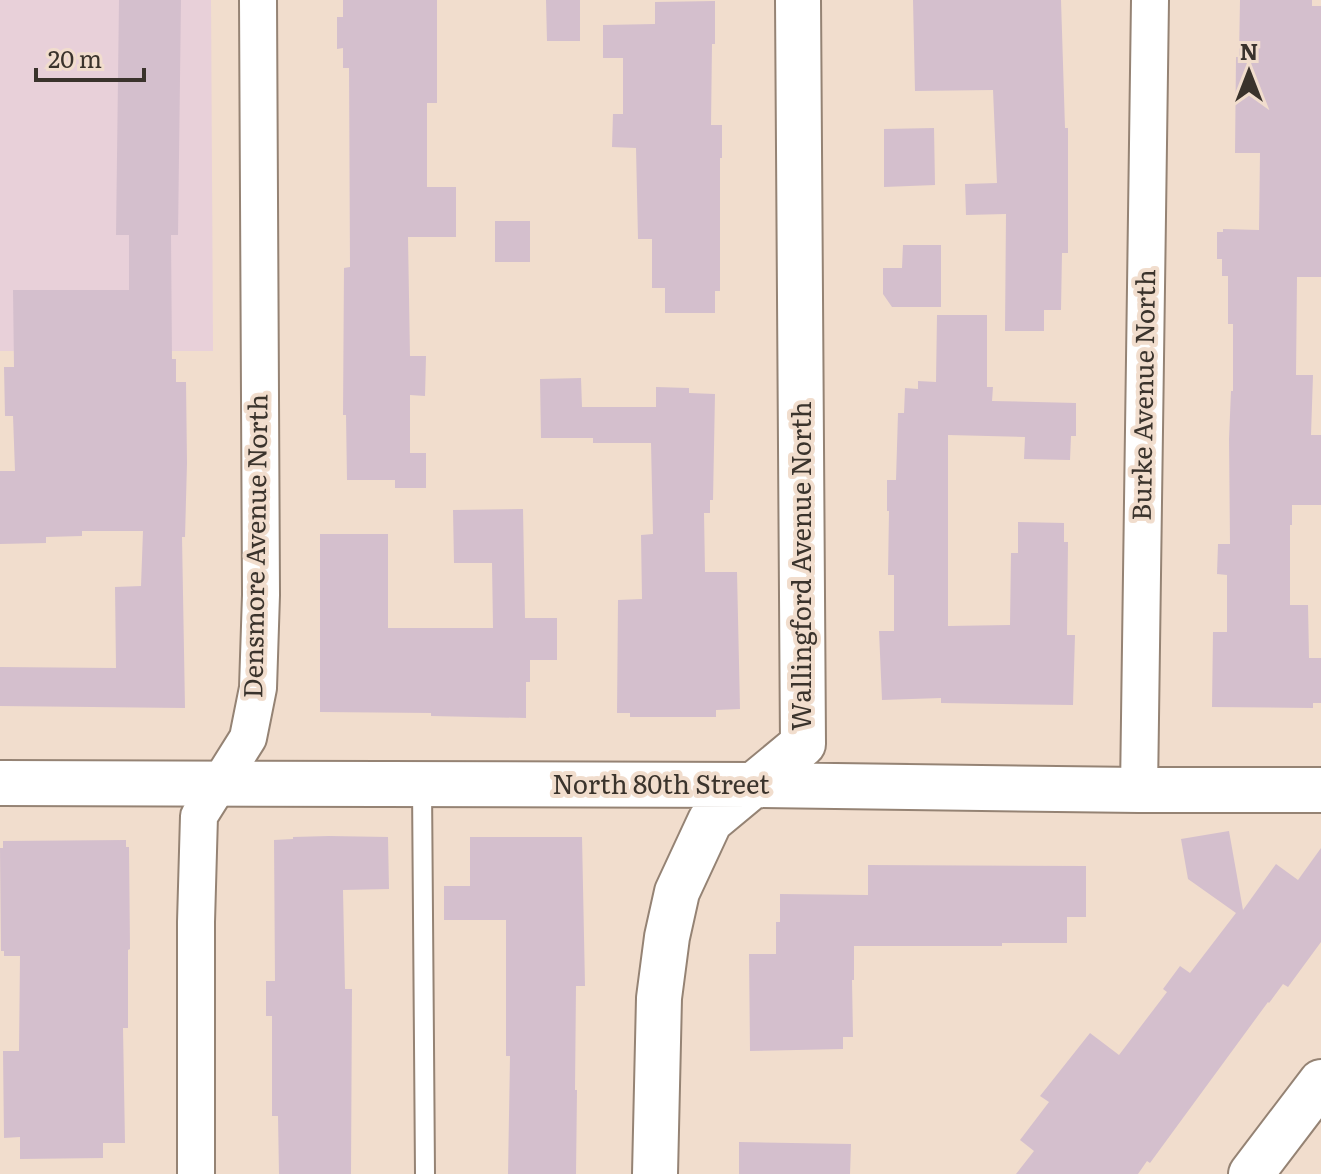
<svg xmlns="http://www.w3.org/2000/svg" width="1321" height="1174" font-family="Literata,serif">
  <rect width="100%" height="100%" fill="#f1ddcd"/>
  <path fill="#e8d0d9" d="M 0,0 L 211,0 L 213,351 L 0,351 Z"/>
  <path fill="#d4bfcd" d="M 119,0 L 181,0 L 178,235 L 171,235 L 172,359 L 176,359 L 176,382 L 186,382 L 187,463 L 185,537 L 182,537 L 185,708 L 0,706 L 0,667 L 116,668 L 115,587 L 141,586 L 143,531 L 82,531 L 82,536 L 46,537 L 46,543 L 0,544 L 0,471 L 15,471 L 13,416 L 5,416 L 4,367 L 14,367 L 13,290 L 129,290 L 129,235 L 116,235 Z
    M 343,0 L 437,0 L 437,103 L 427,103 L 427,187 L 456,187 L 456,237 L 408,237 L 410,356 L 426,356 L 425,396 L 410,395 L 410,453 L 426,453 L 426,488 L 395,488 L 395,480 L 347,480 L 346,415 L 343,415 L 344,268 L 350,267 L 349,68 L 343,68 L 343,48 L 337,49 L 337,17 L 343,17 Z
    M 546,0 L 580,0 L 580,41 L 547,41 Z
    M 913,0 L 1061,0 L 1065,128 L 1068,128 L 1068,253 L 1062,253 L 1061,310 L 1044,310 L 1044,331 L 1005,331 L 1006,214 L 966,215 L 965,184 L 997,183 L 993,90 L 915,91 Z
    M 1240,0 L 1312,0 L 1312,6 L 1321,6 L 1321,277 L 1297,277 L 1296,375 L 1313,375 L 1311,435 L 1321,435 L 1321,505 L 1292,505 L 1292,525 L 1290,525 L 1290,605 L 1308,605 L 1309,658 L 1321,658 L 1321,703 L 1313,703 L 1313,708 L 1212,707 L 1213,632 L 1227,632 L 1227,575 L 1217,574 L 1218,544 L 1230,544 L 1229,439 L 1231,391 L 1233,391 L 1233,324 L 1228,324 L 1228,276 L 1222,276 L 1222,259 L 1217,259 L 1217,232 L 1223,232 L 1223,229 L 1259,230 L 1260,153 L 1235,153 L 1236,57 L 1239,57 Z
    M 715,1 L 715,44 L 712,44 L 711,125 L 722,125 L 722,158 L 720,158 L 720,291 L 715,291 L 715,313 L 665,313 L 665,288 L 652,288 L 652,239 L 638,239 L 636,148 L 612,147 L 613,114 L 623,114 L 623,58 L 603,58 L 603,25 L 655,24 L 655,2 Z
    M 934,128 L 935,185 L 884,187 L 884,129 Z
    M 495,221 L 530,221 L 530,262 L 495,262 Z
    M 903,245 L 941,245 L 941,307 L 892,307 L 883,294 L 883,268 L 902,268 Z
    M 937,315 L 987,315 L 987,387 L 993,387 L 992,401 L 1076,403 L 1076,436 L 1071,436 L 1070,460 L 1024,459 L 1025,437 L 948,435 L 948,626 L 1010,625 L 1011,553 L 1018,553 L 1018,522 L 1064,523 L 1064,542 L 1068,542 L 1067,635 L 1075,635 L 1073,705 L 941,703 L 941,698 L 882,700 L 879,631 L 894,631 L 894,575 L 888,575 L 889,511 L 887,511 L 887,480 L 896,480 L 898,413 L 904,413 L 905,388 L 918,389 L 918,381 L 936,382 Z
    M 581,378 L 582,407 L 656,407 L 656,387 L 689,388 L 689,393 L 715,394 L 713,500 L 710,500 L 710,513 L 704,513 L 705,572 L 737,572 L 740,709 L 716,710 L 716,717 L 630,717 L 630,713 L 617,713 L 618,600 L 642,599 L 641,535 L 653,534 L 651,443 L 593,443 L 593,438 L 541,438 L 540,379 Z
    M 523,509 L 525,618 L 557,618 L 557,660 L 530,660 L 530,682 L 526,682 L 526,718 L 431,716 L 431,713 L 320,712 L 320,534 L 388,534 L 388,628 L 493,628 L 492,563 L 454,563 L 453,510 Z
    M 1229,831 L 1243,910 L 1276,864 L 1298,880 L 1321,848 L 1321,942 L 1288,987 L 1283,984 L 1269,1003 L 1268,1002 L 1150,1163 L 1147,1161 L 1138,1174 L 1016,1174 L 1034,1151 L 1020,1140 L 1049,1102 L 1040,1096 L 1090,1033 L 1119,1055 L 1167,992 L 1163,989 L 1180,966 L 1190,973 L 1236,913 L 1188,879 L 1181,839 Z
    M 329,836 L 388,837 L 389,889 L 343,890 L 345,989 L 352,989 L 351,1174 L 279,1174 L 278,1116 L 272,1116 L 272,1016 L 266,1016 L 266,981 L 275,981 L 274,840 L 293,839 L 293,837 Z
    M 470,837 L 582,837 L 585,986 L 576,986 L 575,1090 L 577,1090 L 576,1174 L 508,1174 L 510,1056 L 506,1056 L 506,920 L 444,920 L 444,886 L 470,886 Z
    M 126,840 L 126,847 L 129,847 L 130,949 L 128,950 L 128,1028 L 123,1028 L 125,1143 L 103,1143 L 103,1158 L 20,1159 L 20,1137 L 4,1138 L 3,1051 L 19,1051 L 20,956 L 4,956 L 4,951 L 1,951 L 0,848 L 3,848 L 3,841 Z
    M 868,865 L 1086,866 L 1086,917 L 1067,917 L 1067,943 L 1002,943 L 1002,946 L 854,946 L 854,980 L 852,980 L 853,1037 L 843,1037 L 843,1049 L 750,1051 L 749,954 L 776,954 L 776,922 L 780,922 L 780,894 L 868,895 Z
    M 739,1142 L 851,1144 L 850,1174 L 739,1174 Z"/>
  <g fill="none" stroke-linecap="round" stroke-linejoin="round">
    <g stroke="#958374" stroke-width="22">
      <path id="lane" d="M 422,786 L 425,1174"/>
    </g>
    <g stroke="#958374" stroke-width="40">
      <path id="street" d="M 1139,790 L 1150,0
        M 196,1174 L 196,922 L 199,816 L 248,738 L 258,688 L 261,595 L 258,0"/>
    </g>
    <g stroke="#958374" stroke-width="48">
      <path id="secondary" d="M 0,783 L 754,785 L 1139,790 L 1321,790
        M 655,1174 L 659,998 L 667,937 L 677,892 L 710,821 L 803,744 L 798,0
        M 1251,1174 L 1321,1082"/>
    </g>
    <use href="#lane" stroke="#fff" stroke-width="18"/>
    <use href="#street" stroke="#fff" stroke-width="36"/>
    <use href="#secondary" stroke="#fff" stroke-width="44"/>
  </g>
  <g text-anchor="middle" stroke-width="8" stroke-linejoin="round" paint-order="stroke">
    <g font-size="26" fill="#3a332c" stroke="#f1ddcd">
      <text transform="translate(1144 395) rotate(-89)" y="9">Burke Avenue North</text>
      <text transform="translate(256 546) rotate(-89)" y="9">Densmore Avenue North</text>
      <text transform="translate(802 566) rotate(-90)" y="9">Wallingford Avenue North</text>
      <text x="661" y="794">North 80th Street</text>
    </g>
  </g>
  <g transform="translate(1249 72)" stroke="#f1ddcd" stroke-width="6" paint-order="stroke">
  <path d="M0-6L14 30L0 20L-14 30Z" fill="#3a332c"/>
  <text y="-12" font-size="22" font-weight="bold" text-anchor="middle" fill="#3a332c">N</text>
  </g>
  <path d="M36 68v12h108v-12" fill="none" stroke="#3a332c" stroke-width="4"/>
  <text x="48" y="68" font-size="24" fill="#3a332c" stroke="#f1ddcd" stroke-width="6" paint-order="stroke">20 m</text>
</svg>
